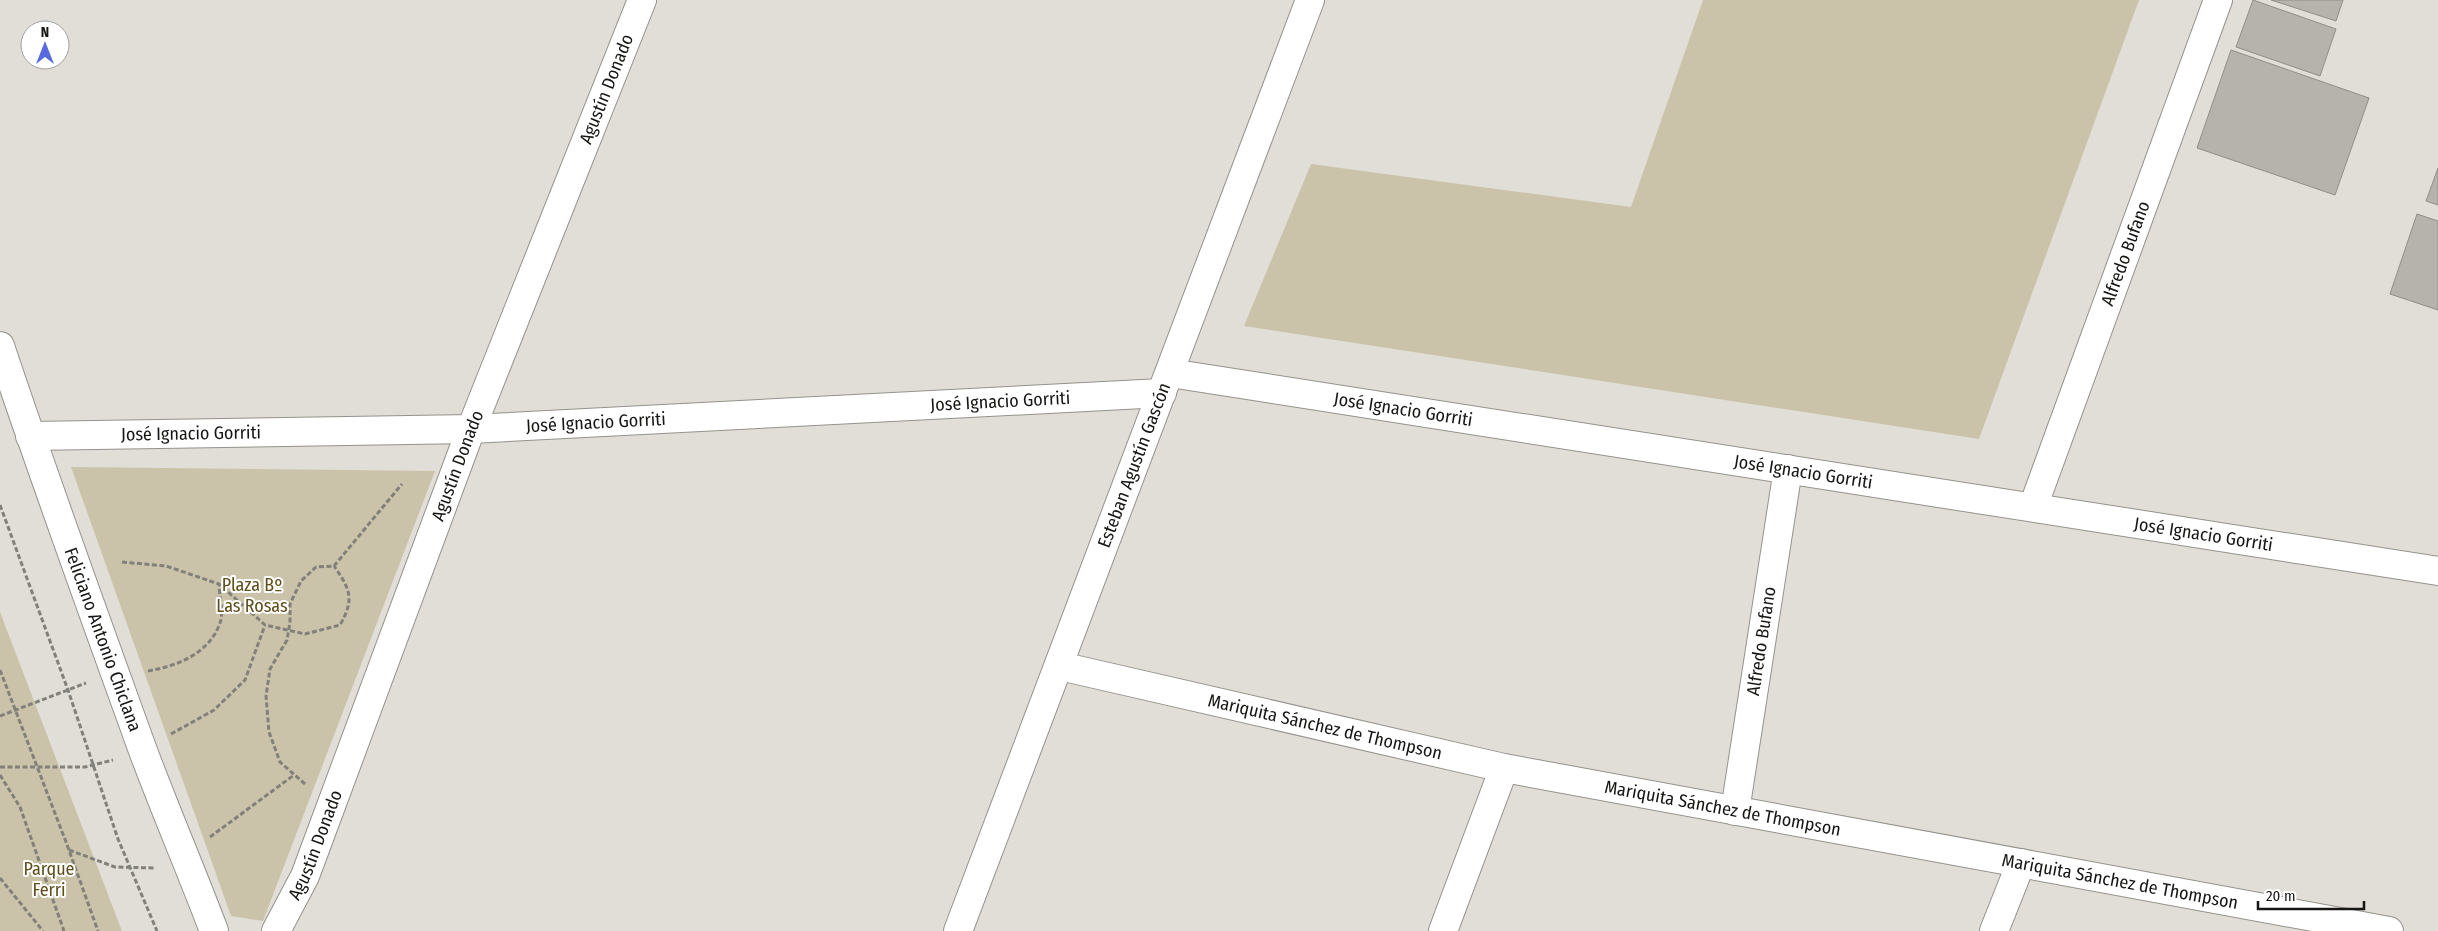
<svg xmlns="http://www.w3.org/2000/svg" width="2438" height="931" font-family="'Fira Sans Condensed',sans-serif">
  <rect width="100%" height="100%" fill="#e0ded7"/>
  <path fill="#cbc3a9" d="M 1703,0 L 2139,0 L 1979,439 L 1244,326 L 1311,164 L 1631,207 Z
    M 71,467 L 435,471 L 263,921 L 231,916 Z
    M 0,612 L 122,931 L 0,931 Z"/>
  <path fill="#b5b3ac" stroke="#908e87" d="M 2253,0 L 2336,29 L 2320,76 L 2236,47 Z
    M 2271,0 L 2343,0 L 2336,21 Z
    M 2231,50 L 2369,98 L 2335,195 L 2197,148 Z
    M 2438,168 L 2438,205 L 2426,201 Z
    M 2417,214 L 2438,221 L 2438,310 L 2390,294 Z"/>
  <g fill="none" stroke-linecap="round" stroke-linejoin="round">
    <g stroke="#94928c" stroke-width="30">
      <g id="street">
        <path id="s1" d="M 0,346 C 45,481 94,615 142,748 C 165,810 191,870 214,931"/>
        <path id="s2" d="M 1170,373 L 2438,571"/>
        <path id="s3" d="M 30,436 L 471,429 L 1162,393"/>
        <path id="s4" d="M 2033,507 L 2218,0"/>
        <path id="s5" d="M 1060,666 L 1504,768 L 2389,931"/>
        <path id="s6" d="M 1735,811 L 1788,469"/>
        <path id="s7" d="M 276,931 L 305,876 L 471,429 L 642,0"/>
        <path d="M 1443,931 L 1504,768"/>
        <path d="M 1994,931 L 2021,863"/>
      </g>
    </g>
    <g stroke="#94928c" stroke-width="30">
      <g id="secondary">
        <path id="s8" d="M 958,931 L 1310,0"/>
      </g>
    </g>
    <path stroke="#81807b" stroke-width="3" stroke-dasharray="5 2.5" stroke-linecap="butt" d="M 0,505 L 68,690 L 118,839 L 157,931
      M 122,562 L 166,566 L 219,584 L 265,625 L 305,634 L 340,625 C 355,599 350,589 334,566
      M 0,670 L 66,842 L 98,931
      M 148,671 C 177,666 209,654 220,623 C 224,613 219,595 219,584
      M 0,716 L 86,683
      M 171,734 L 214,710 L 245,680 L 265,625
      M 0,767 L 85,767 L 113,760
      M 0,775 L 20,807 L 64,931
      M 305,784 L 280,762 L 269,732 L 266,696 L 270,669 L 287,640 L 290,622 L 290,604 L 301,581 L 316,567 L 334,566 L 402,484
      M 210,837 L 294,775
      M 69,850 L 115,867 L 155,868
      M 0,878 L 43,931"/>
    <use href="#street" stroke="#fff" stroke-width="28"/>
    <use href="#secondary" stroke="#fff" stroke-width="28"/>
  </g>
  <g text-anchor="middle" stroke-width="4" stroke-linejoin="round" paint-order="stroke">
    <g font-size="18" fill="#171614" stroke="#fff">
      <text dy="6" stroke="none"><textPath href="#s7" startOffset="905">Agustín Donado</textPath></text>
      <text dy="6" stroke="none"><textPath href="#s4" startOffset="270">Alfredo Bufano</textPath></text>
      <text dy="6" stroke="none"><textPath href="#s3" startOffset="971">José Ignacio Gorriti</textPath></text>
      <text dy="6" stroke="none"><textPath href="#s2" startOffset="236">José Ignacio Gorriti</textPath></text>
      <text dy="6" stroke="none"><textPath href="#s3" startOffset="566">José Ignacio Gorriti</textPath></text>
      <text dy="6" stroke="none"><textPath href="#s3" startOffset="161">José Ignacio Gorriti</textPath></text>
      <text dy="6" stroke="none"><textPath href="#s7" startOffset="500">Agustín Donado</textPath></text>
      <text dy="6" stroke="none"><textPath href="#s8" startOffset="498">Esteban Agustín Gascón</textPath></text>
      <text dy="6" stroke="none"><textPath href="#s2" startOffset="641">José Ignacio Gorriti</textPath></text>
      <text dy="6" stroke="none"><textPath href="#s2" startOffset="1046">José Ignacio Gorriti</textPath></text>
      <text dy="6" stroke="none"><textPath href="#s1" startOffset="311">Feliciano Antonio Chiclana</textPath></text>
      <text dy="6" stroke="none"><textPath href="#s6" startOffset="172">Alfredo Bufano</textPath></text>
      <text dy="6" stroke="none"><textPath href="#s5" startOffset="272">Mariquita Sánchez de Thompson</textPath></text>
      <text dy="6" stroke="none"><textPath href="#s5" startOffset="678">Mariquita Sánchez de Thompson</textPath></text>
      <text dy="6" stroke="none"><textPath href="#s7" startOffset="95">Agustín Donado</textPath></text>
      <text dy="6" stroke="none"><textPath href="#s5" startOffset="1082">Mariquita Sánchez de Thompson</textPath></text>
    </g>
    <g font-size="18" fill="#5e4e1b" stroke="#fff">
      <text x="252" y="591">Plaza Bº<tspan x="252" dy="21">Las Rosas</tspan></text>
      <text x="49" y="875">Parque<tspan x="49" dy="21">Ferri</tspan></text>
    </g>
  </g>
  <g transform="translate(45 45)"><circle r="24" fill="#ffffff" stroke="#a2a2a1"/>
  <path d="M0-4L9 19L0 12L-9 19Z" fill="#576ae0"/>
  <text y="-8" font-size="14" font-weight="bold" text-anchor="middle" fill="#171614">N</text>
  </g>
  <path d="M2258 901v8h106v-8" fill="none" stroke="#171614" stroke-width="2.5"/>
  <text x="2266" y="901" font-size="15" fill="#171614" stroke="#ffffff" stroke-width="4" paint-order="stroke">20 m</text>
</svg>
